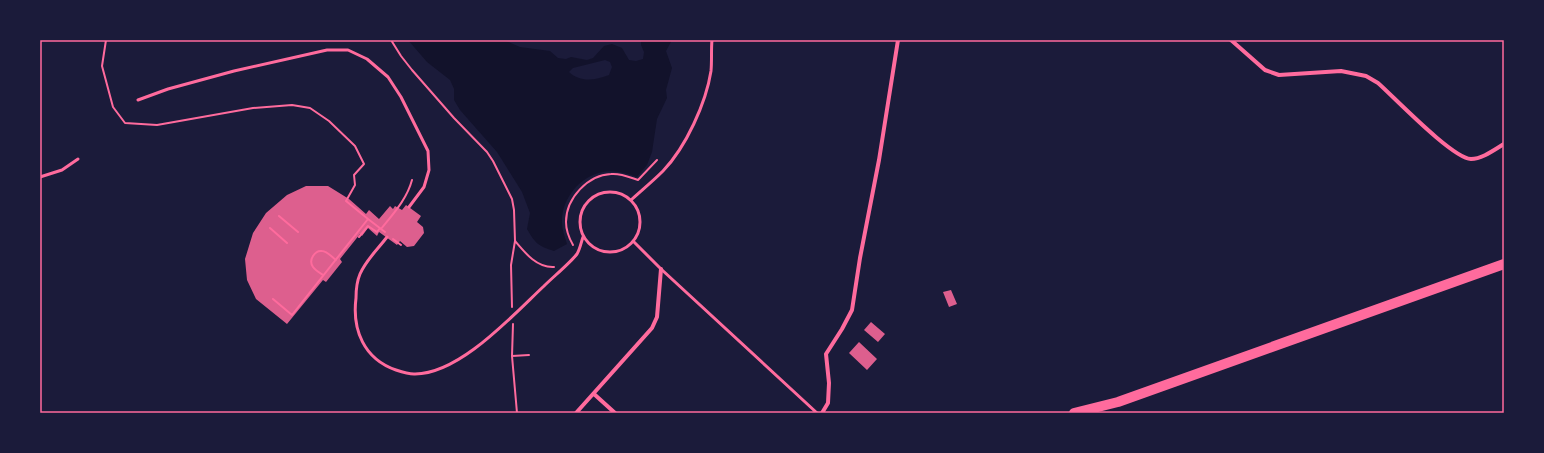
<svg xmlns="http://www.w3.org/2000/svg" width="1544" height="453" font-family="'PT Serif',serif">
  <rect width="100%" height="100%" fill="#1b1b3a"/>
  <path fill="#12122b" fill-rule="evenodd" d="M 408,40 L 504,40 L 520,47 L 550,51 L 558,58 L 566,59 L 571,57 L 587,60 L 593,58 L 604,46 L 612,44 L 622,48 L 629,60 L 636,61 L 643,59 L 644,52 L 641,45 L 641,40 L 672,40 L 666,51 L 672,68 L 666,90 L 667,98 L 657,119 L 652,152 L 647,165 L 637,177 C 626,173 614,170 603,172 C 580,176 561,199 562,223 C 562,230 565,237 567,244 L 554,251 C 538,246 535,243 527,229 L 530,213 L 522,192 L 497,152 L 460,110 L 454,100 L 454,89 L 450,80 L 427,62 ZM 605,60 L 610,62 L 612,67 L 609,75 C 595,80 581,83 569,72 L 573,68 Z"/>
  <path fill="#dd5f8e" d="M 306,186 L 328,186 L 349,199 L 366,214 L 369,210 L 379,219 L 390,206 L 393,209 L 395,206 L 402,210 L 406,205 L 421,216 L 417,222 L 423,227 L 424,233 L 414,246 L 407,247 L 400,241 L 397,245 L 379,232 L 377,236 L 368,228 L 362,236 L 360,234 L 340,259 L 342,262 L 326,282 L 323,280 L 287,324 L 256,299 L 247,280 L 245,259 L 253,233 L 266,213 L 287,195 Z
    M 951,290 L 957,304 L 949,307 L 943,292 Z
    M 871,322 L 885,334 L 878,342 L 864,330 Z
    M 859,342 L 877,359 L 867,370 L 849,353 Z"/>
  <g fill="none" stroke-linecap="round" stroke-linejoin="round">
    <path stroke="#ff6b9d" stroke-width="2" d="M 106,40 L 102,66 L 113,107 L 125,123 L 157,125 L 253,108 L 292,105 L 310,108 L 329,121 L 355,146 L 364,164 L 354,175 L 355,185 L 346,201 L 368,219 L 292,315 L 273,299
      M 391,40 L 401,56 L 412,70 L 454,118 L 487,152 L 493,161 L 512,199 L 514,210 L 515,241 C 525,253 537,268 554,267
      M 279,216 L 298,232
      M 368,219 L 385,232
      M 270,228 L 287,243
      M 381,229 C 393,214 407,199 412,180
      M 359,237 L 368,226 L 377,232 L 380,228
      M 393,239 L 401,245
      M 573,245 C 569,238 566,231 566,222 C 566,198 588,175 611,174 C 621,173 629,177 638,180 L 657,160
      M 323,275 C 320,273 315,270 313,267 C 308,260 315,250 322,251 C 327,251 332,257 336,260
      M 512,307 L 511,265 L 515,241
      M 513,324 L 512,356 L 529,355
      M 512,356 L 517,413"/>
    <path stroke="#ff6b9d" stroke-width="3" d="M 138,100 L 168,89 L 234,71 L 327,50 L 348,50 L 367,59 L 388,77 L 401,97 L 428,151 L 429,170 L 424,187 L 409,207
      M 40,177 L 62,170 L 78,159
      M580 222a30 30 0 1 1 60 0a30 30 0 1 1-60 0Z
      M 631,200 C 642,190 653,181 663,171 C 686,147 706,103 711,71 C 712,61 711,50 712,40
      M 387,237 C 378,249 366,260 360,274 C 357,281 356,290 356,298 C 352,330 364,359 396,370 C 402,372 408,374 414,374 C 459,375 513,315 544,286 C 552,278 571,262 577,254 C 580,249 581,243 583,237
      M 634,242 L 661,269 L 817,413"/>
    <path stroke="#ff6b9d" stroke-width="4" d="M 1231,40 L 1265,70 L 1279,75 L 1341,71 L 1366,76 L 1378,83 C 1395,98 1452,158 1471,159 C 1482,159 1494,150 1504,144
      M 594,394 L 615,413
      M 576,413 L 652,328 L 657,317 L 661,269
      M 822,413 L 828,403 L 829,383 L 826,354 L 842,329 L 852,310 L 860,258 L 879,160 L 898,40"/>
    <path stroke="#ff6b9d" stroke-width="10" d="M 1074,413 L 1118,402 L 1504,264"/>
  </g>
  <rect width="1544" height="453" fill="none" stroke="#1b1b3a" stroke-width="82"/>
  <rect x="41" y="41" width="1462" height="371" fill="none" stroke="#ff6b9d" stroke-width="1.5"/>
</svg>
